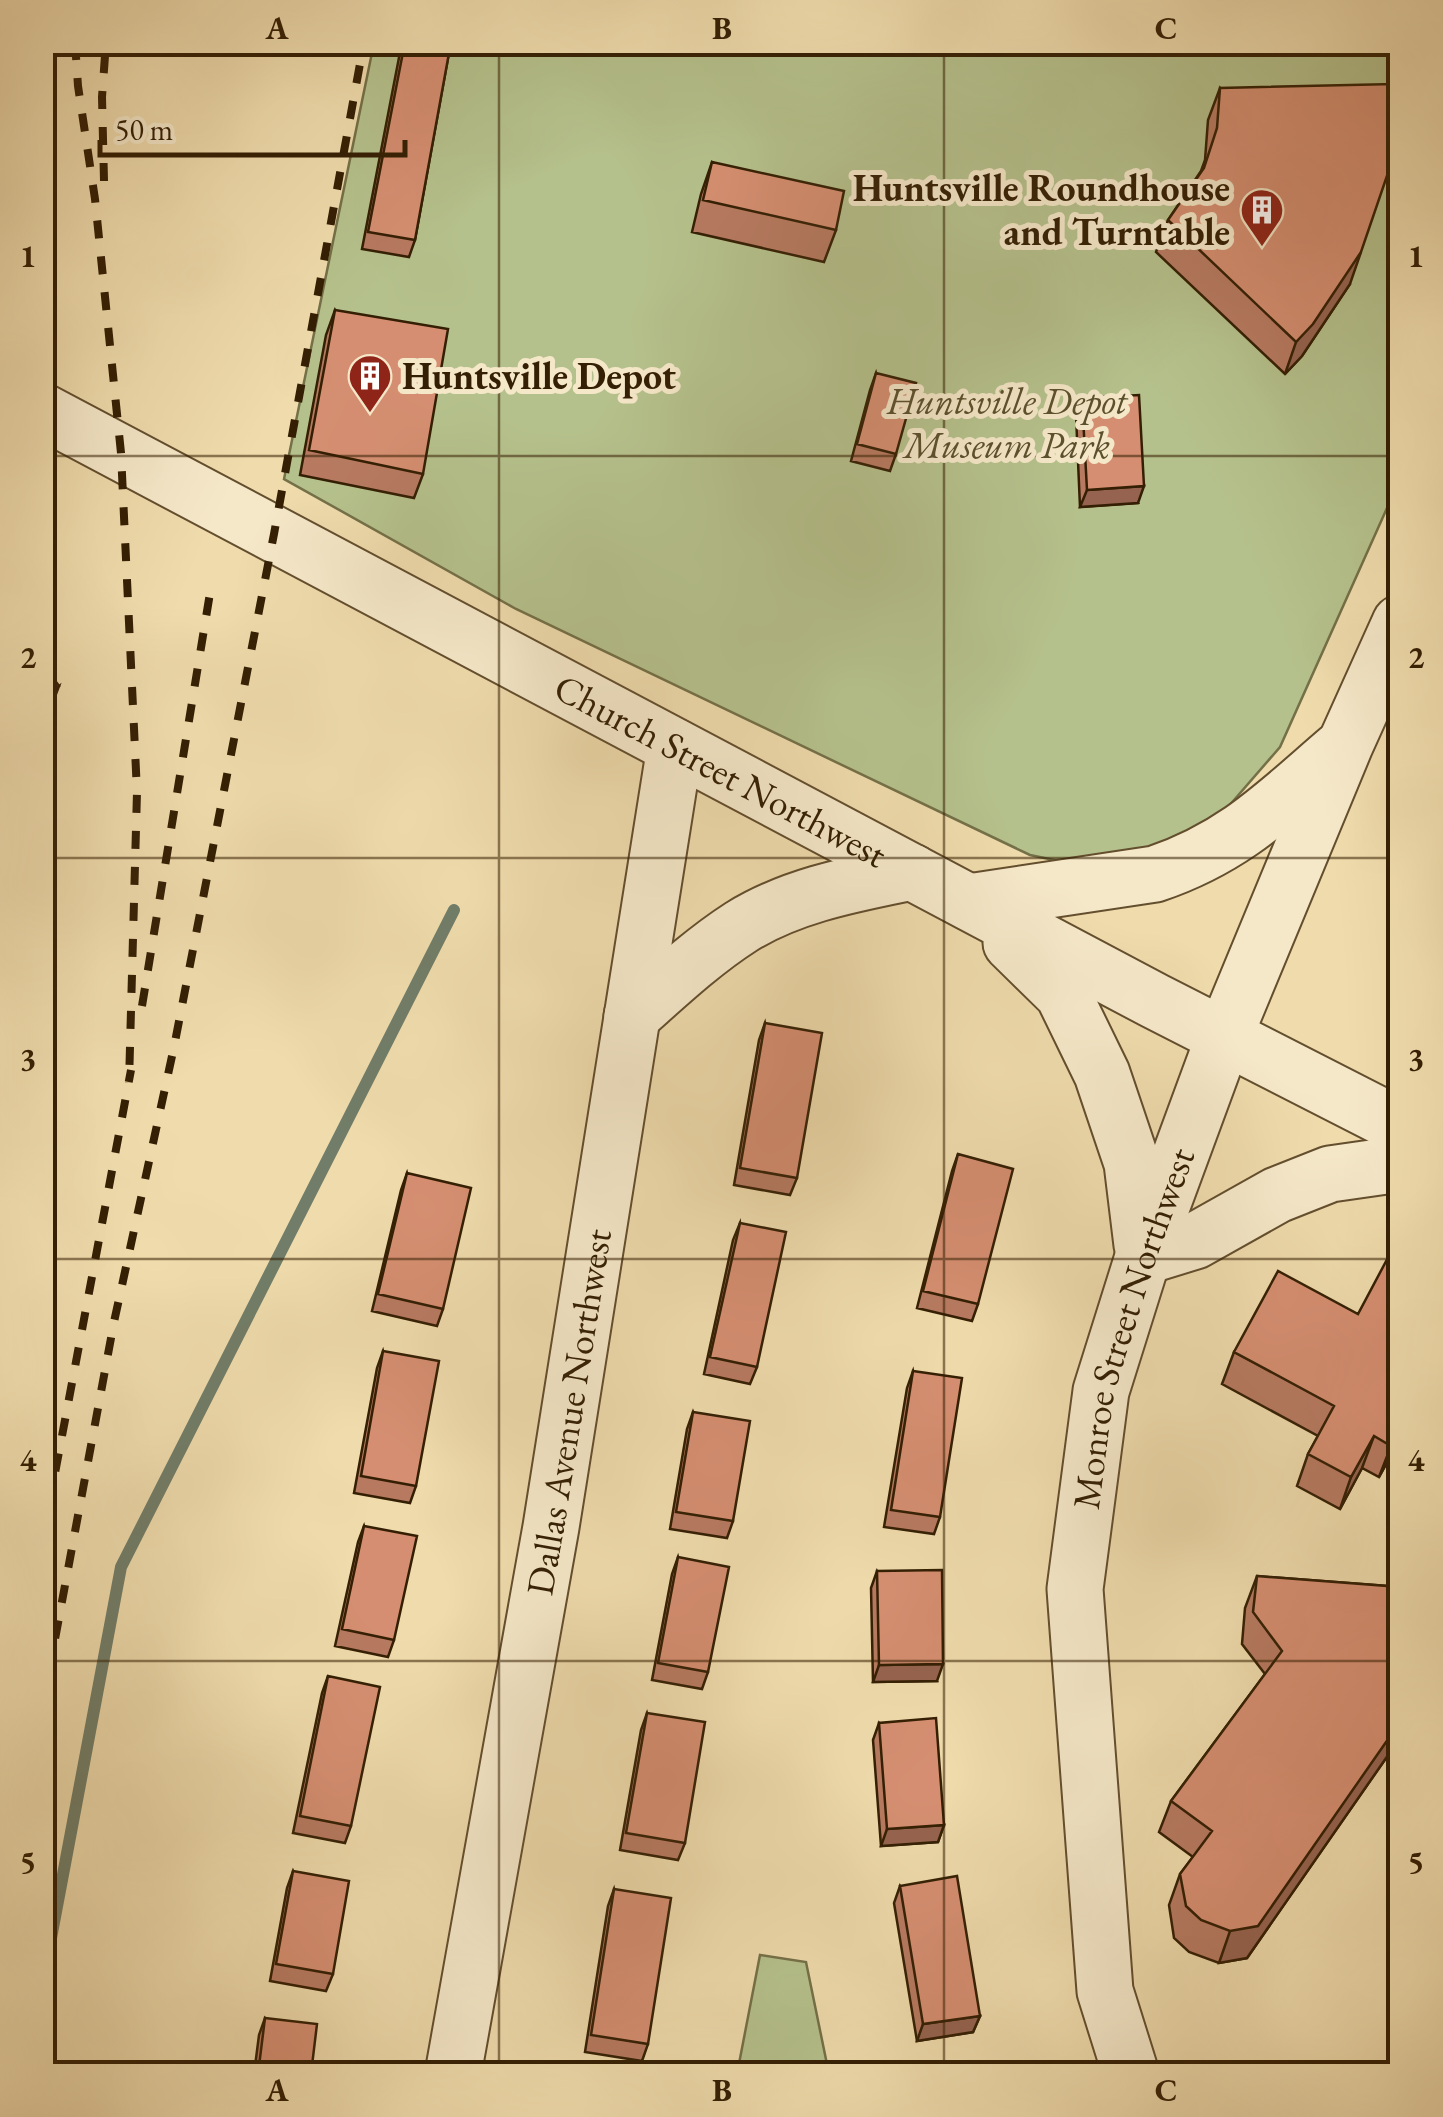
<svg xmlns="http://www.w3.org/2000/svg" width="1443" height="2117" font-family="'EB Garamond',serif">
  <rect width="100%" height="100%" fill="#efdbac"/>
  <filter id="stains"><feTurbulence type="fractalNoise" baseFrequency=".002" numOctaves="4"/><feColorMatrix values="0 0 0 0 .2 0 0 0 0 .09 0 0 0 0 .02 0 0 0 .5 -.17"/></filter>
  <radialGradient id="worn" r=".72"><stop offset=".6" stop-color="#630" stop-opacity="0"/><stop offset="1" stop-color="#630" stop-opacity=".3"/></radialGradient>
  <path fill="#b5c18c" stroke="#747048" stroke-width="2.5" d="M 1397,42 L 1400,45 L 1400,479 L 1280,747 L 1228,807 L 1181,836 L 1134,853 L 1059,861 L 1030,855 L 516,609 L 284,479 L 374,43 Z
    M 760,1955 L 806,1962 L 829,2074 L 737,2074 Z"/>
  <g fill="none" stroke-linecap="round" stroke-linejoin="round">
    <path stroke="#717d68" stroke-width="12" d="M 42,1986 L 121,1567 L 454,910"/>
    <g stroke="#634e2e" stroke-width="59">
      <g id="minor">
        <path id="s1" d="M 42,411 L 1155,1001 L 1400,1126"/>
        <path d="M 969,902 L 1155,874 C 1235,847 1276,804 1339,750"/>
        <path d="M 1011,943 L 1063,994 L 1102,1074 L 1132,1163 L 1142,1245"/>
        <path d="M 632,1016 C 667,985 702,952 741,927 C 792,895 854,884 912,872"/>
        <path d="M 1143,1257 L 1195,1241 L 1277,1195 L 1330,1174 L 1400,1164"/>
        <path id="s2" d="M 453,2074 L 551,1527 L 675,747"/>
        <path id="s3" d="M 1131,2074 L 1105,1991 L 1075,1589 L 1101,1391 L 1143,1257 L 1224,1037 L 1345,745 L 1400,623"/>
      </g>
    </g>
    <use href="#minor" stroke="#f5e8c9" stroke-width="55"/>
    <path stroke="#341f04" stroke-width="8" stroke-dasharray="18 18" stroke-linecap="butt" d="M 75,42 L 78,86 L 95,199 L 121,453 L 137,792 L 129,1083
      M 330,56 L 332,42
      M 104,181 L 102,97 L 106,42
      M 142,1006 L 210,593
      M 42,1542 L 131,1070
      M 42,1709 L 114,1322 L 174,1047 L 274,534 L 364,42"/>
  </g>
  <path fill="#b77a61" stroke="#341f04" stroke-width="2.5" d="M 402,42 L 451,42 L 415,240 L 409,257 L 362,249 Z
    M 1220,88 L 1350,284 L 1302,356 L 1285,374 L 1156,252 L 1168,220 L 1201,171 L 1205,160 L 1208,120 Z
    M 712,162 L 836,230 L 824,262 L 692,232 L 701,194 Z
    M 335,310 L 423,474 L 414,498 L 300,475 L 326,335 Z
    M 876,373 L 896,454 L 890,471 L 851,461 L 870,390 Z
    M 1082,398 L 1138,503 L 1080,507 L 1076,415 Z
    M 765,1023 L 797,1178 L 790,1195 L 734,1185 L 759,1040 Z
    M 958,1154 L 978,1304 L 972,1321 L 917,1308 L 952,1171 Z
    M 407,1173 L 443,1309 L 437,1326 L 372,1311 L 401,1190 Z
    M 740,1223 L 757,1367 L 750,1384 L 704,1374 L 733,1240 Z
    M 383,1351 L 416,1486 L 410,1503 L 354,1493 L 377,1368 Z
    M 1234,1352 L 1400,1439 L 1379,1477 L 1362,1468 L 1340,1509 L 1297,1486 L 1308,1454 L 1318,1436 L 1222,1384 Z
    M 913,1371 L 940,1517 L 934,1534 L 884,1527 L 907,1388 Z
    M 693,1412 L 733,1521 L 727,1538 L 670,1529 L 687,1429 Z
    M 364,1526 L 394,1640 L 388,1657 L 335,1646 L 358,1542 Z
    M 678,1557 L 708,1672 L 702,1689 L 652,1680 L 672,1574 Z
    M 877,1571 L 937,1681 L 873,1682 L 871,1588 Z
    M 1257,1576 L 1400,1587 L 1400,1738 L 1247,1958 L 1219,1963 L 1189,1952 L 1174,1938 L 1169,1905 L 1180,1874 L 1193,1857 L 1159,1832 L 1171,1801 L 1265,1674 L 1242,1644 L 1245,1608 Z
    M 328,1676 L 351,1826 L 345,1843 L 293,1833 L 322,1693 Z
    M 647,1713 L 685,1843 L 678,1860 L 620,1850 L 641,1730 Z
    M 879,1723 L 944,1825 L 938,1842 L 881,1846 L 873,1740 Z
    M 293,1871 L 333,1974 L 326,1991 L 270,1981 L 287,1888 Z
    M 900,1886 L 980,2016 L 973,2032 L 917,2041 L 894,1903 Z
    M 614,1889 L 648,2044 L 642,2061 L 585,2052 L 608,1906 Z
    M 265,2018 L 311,2074 L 254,2074 L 259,2035 Z"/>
  <path fill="#95634f" stroke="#341f04" stroke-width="2.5" d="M 1361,252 L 1350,284 L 1302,356 L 1285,374 L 1296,342 Z
    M 1144,486 L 1138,503 L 1080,507 L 1087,490 Z
    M 59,686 L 47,718 L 42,721 L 42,698 Z
    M 1400,1428 L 1400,1439 L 1379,1477 L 1391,1446 Z
    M 1374,1436 L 1362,1468 L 1340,1509 L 1351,1477 Z
    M 943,1664 L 937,1681 L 873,1682 L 879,1665 Z
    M 1400,1722 L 1400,1738 L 1247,1958 L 1219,1963 L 1230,1931 Z
    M 944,1825 L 938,1842 L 881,1846 L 887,1829 Z
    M 980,2016 L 973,2032 L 917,2041 L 923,2024 Z"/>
  <path fill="#d58e71" stroke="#341f04" stroke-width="2.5" d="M 405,42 L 451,42 L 415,240 L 368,232 Z
    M 1394,84 L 1395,118 L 1389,170 L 1361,252 L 1313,324 L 1296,342 L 1168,220 L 1204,168 L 1217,128 L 1220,88 Z
    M 712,162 L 844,191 L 836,230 L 703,200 Z
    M 335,310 L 448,329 L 423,474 L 309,450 Z
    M 876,373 L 916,383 L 896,454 L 857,444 Z
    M 1139,395 L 1144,486 L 1087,490 L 1082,398 Z
    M 42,663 L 59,686 L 42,698 Z
    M 765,1023 L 822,1033 L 797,1178 L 740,1168 Z
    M 958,1154 L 1013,1169 L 978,1304 L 923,1291 Z
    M 407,1173 L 471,1188 L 443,1309 L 378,1294 Z
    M 740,1223 L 786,1232 L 757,1367 L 710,1357 Z
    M 1400,1235 L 1400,1428 L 1391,1446 L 1374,1436 L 1351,1477 L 1308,1454 L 1334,1406 L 1234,1352 L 1278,1271 L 1358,1314 Z
    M 383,1351 L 439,1361 L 416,1486 L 361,1476 Z
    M 913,1371 L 962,1378 L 940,1517 L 891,1510 Z
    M 693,1412 L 750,1421 L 733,1521 L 676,1512 Z
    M 364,1526 L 417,1536 L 394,1640 L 342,1629 Z
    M 678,1557 L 729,1567 L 708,1672 L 658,1663 Z
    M 942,1570 L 943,1664 L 879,1665 L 877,1571 Z
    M 1257,1576 L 1400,1587 L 1400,1722 L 1258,1926 L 1230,1931 L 1201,1920 L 1186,1906 L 1180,1874 L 1212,1831 L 1171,1801 L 1282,1651 L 1253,1612 Z
    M 328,1676 L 380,1687 L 351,1826 L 300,1816 Z
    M 647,1713 L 705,1722 L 685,1843 L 626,1833 Z
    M 936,1718 L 944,1825 L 887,1829 L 879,1723 Z
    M 293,1871 L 349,1881 L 333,1974 L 276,1964 Z
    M 957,1876 L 980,2016 L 923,2024 L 900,1886 Z
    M 614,1889 L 671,1898 L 648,2044 L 591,2035 Z
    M 265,2018 L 317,2024 L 311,2074 L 258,2074 Z"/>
  <path fill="none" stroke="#341f04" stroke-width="2.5" stroke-opacity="0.55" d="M 499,42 L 499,2074M 944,42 L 944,2074M 42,456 L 1400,456M 42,858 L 1400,858M 42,1259 L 1400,1259M 42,1661 L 1400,1661"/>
  <defs>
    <g id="building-pin" transform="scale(2.25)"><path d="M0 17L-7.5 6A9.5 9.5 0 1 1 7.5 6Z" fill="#8f2418" stroke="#f5e8c9"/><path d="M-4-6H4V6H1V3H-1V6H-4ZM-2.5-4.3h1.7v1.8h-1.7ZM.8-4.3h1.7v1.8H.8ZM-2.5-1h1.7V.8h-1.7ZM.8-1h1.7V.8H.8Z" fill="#fff"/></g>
  </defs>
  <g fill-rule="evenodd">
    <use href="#building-pin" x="1262" y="210"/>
    <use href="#building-pin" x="370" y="376"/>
  </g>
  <g text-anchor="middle" stroke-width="10" stroke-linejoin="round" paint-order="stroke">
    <g font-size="38" font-weight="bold" fill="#341f04" stroke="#f5e8c9" text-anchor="end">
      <text x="1230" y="201">Huntsville Roundhouse<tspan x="1230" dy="44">and Turntable</tspan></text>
      <text x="402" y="389" text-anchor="start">Huntsville Depot</text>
    </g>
    <g font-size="38" font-style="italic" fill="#5b502d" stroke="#f5e8c9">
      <text x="1007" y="414">Huntsville Depot<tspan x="1007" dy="44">Museum Park</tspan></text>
    </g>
    <g font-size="38" fill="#341f04" stroke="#f5e8c9">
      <text dy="13" stroke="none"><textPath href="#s1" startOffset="768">Church Street Northwest</textPath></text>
      <text dy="13" stroke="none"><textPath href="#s3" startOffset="758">Monroe Street Northwest</textPath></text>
      <text dy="13" stroke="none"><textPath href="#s2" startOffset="672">Dallas Avenue Northwest</textPath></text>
    </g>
  </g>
  <rect width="1443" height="2117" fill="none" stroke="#efdbac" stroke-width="110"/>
  <path d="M100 140v15h305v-15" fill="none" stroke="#341f04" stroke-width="5"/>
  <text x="115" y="140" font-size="30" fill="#341f04" stroke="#f5e8c9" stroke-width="8" paint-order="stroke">50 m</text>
  <rect x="55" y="55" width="1333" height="2007" fill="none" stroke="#341f04" stroke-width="4"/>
  <g font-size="32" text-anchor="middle" font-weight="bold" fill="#341f04">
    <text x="277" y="39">A</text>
    <text x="722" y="39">B</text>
    <text x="1166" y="39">C</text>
    <text x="28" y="267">1</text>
    <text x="1416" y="267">1</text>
    <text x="28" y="668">2</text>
    <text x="1416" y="668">2</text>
    <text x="28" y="1070">3</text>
    <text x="1416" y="1070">3</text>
    <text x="28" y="1471">4</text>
    <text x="1416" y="1471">4</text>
    <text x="28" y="1873">5</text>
    <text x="1416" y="1873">5</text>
    <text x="277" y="2101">A</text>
    <text x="722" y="2101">B</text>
    <text x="1166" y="2101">C</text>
  </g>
  <rect width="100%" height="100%" filter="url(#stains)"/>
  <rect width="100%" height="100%" fill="url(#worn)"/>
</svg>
